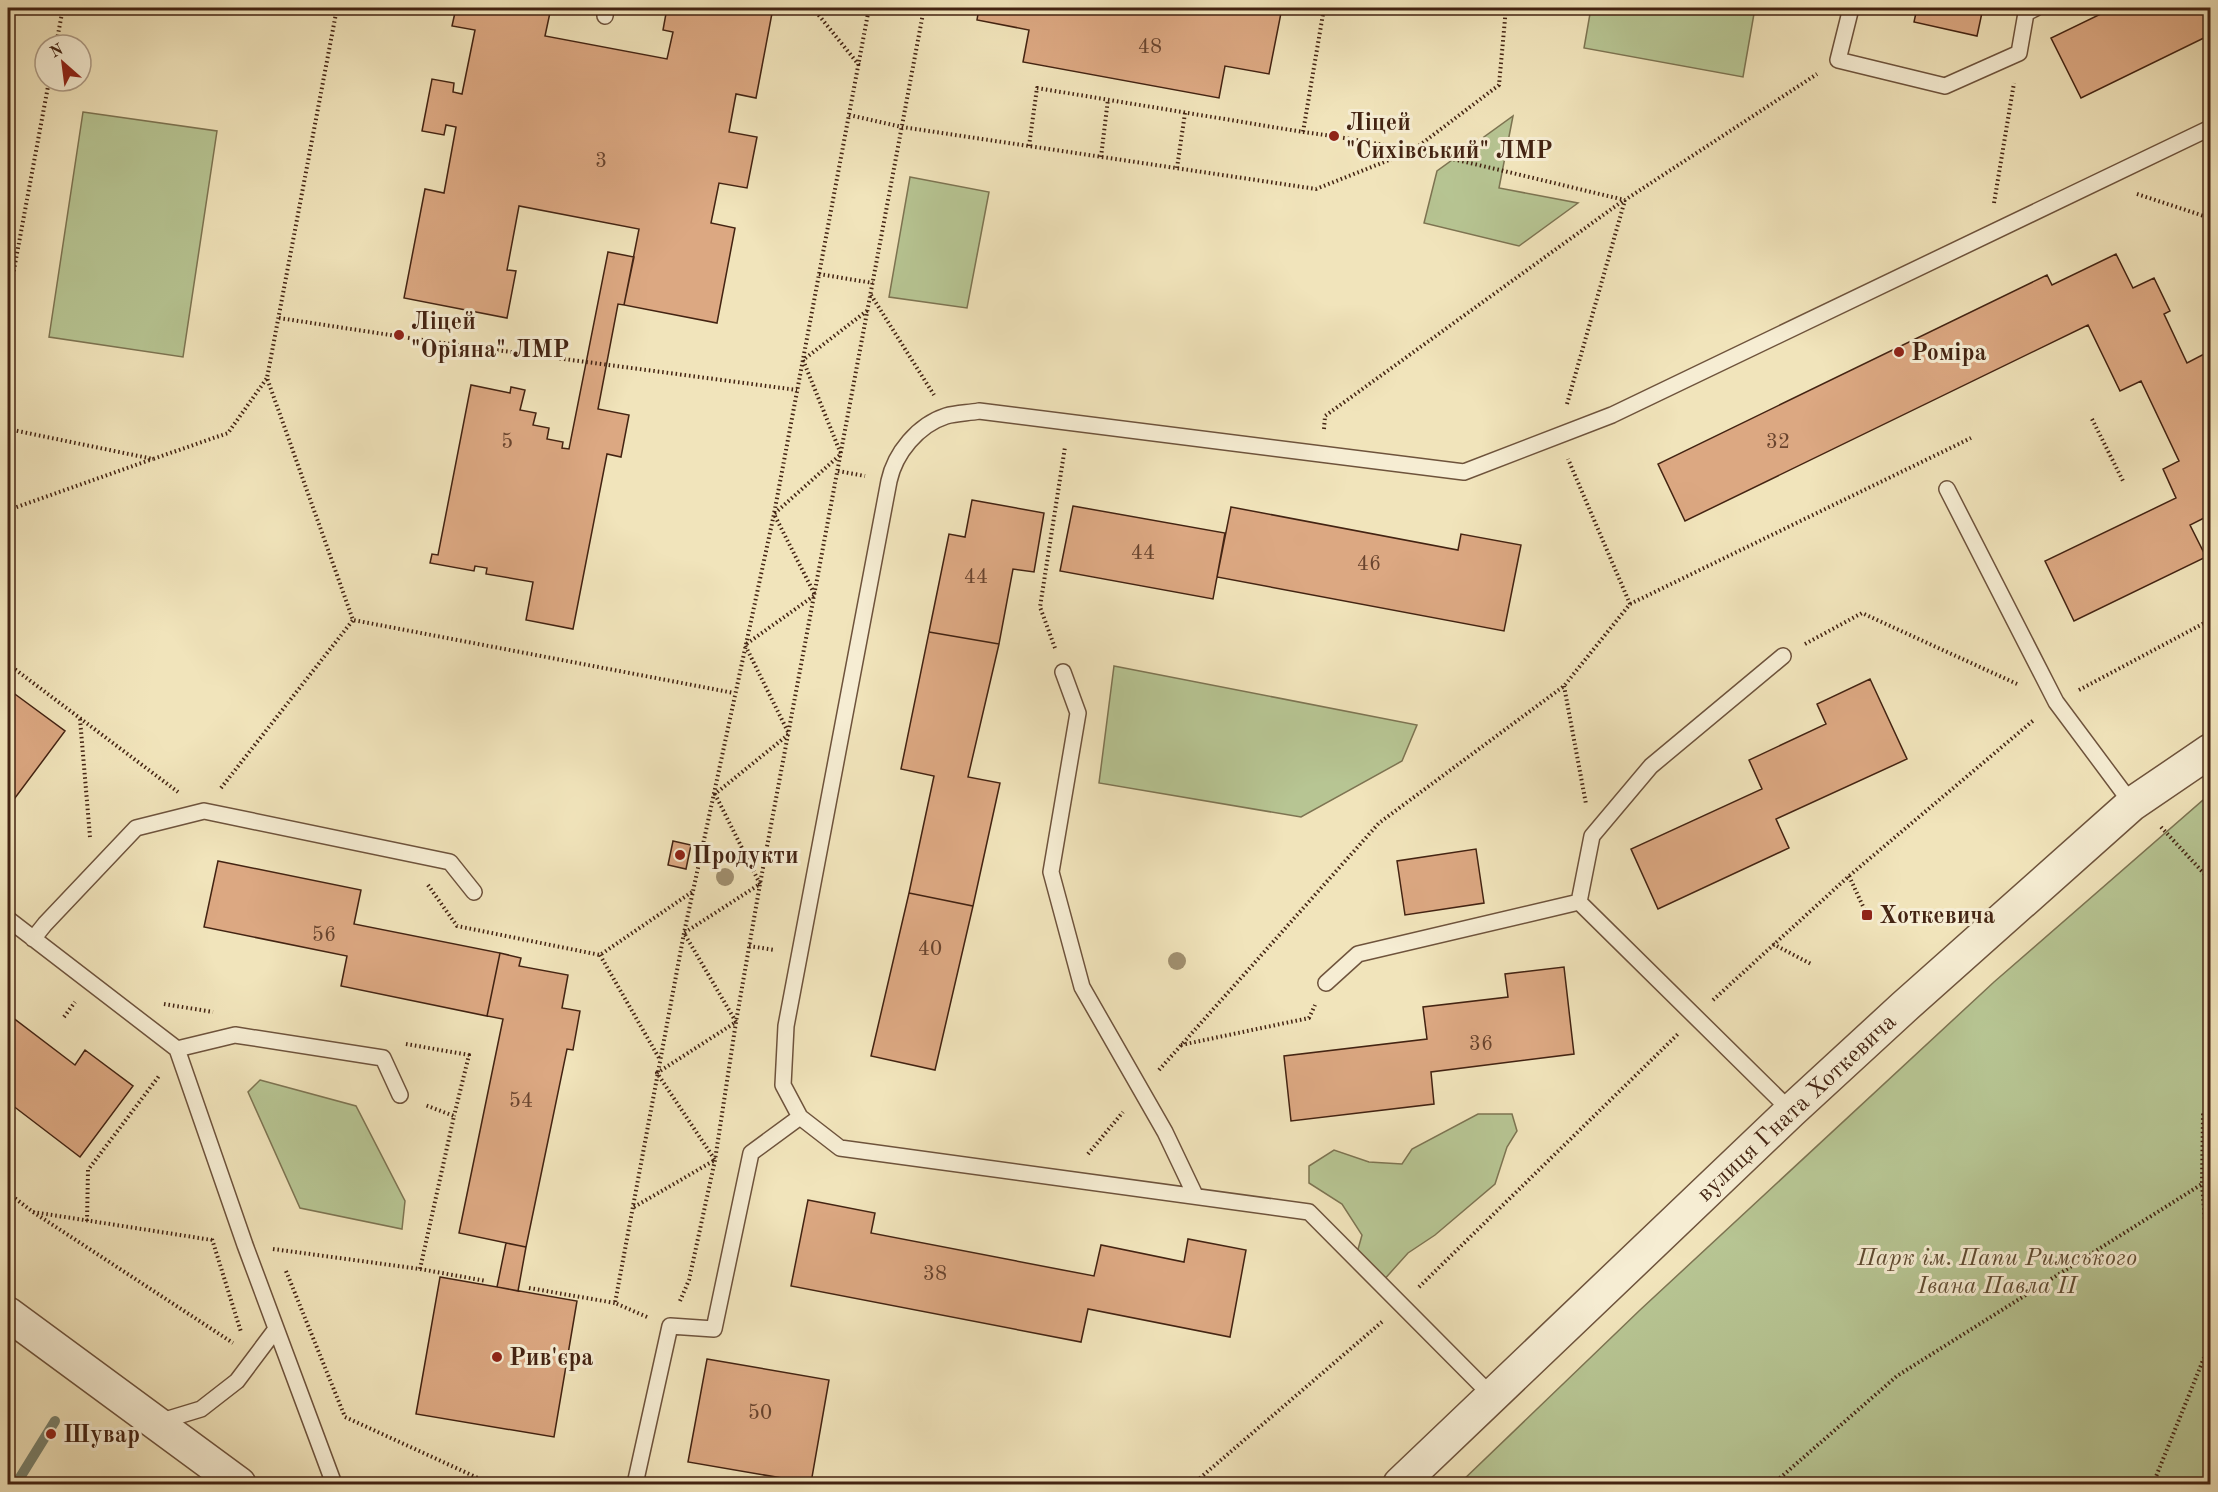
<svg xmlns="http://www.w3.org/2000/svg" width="2218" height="1492" font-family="'Old Standard TT',serif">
  <rect width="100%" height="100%" fill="#f1e4bb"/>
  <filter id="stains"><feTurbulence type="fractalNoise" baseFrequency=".00333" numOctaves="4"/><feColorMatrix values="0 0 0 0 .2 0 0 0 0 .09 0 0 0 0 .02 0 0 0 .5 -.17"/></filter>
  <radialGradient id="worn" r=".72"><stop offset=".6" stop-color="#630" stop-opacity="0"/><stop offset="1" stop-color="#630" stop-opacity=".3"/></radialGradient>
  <path fill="#b7c593" stroke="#7d7452" stroke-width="1.5" d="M 1591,8 L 1755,8 L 1743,77 L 1584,48 Z
    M 83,112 L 217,131 L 183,357 L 49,337 Z
    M 1513,116 L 1499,188 L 1578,203 L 1519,246 L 1424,223 L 1437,171 Z
    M 910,177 L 989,192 L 967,308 L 889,297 Z
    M 1114,666 L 1417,725 L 1402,761 L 1301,817 L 1099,783 Z
    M 2210,794 L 2210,1484 L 1459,1484 L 1640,1310 L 1994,982 Z
    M 260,1080 L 356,1106 L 405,1201 L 402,1229 L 300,1208 L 248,1092 Z
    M 1478,1114 L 1512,1114 L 1517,1131 L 1507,1147 L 1495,1184 L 1435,1235 L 1408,1253 L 1382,1282 L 1355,1260 L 1362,1235 L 1342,1204 L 1309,1183 L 1309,1166 L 1334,1150 L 1369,1162 L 1402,1164 L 1412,1149 Z"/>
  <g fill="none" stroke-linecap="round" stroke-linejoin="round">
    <path stroke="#78816d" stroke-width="10" d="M 16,1484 L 55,1421"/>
  </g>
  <path fill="#dca882" stroke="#432312" stroke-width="1.5" d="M 456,8 L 551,8 L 545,36 L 667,59 L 673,32 L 663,30 L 667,8 L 773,8 L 756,98 L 736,94 L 729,132 L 757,137 L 747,188 L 719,183 L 711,223 L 735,228 L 717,323 L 624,305 L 639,229 L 519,206 L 507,270 L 516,271 L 507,318 L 404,298 L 425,189 L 444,193 L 456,127 L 446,125 L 444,135 L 422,131 L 432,79 L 454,83 L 453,92 L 462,94 L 475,30 L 452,26 Z
    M 979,8 L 1282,8 L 1269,74 L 1225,66 L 1219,98 L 1023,62 L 1029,30 L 977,20 Z
    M 1917,8 L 1983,8 L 1977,36 L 1914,22 Z
    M 2113,8 L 2210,8 L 2210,35 L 2081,98 L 2051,38 Z
    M 608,252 L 634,257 L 624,305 L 618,304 L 598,409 L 629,415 L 621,457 L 607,454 L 573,629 L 526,620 L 533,582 L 486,574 L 487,568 L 475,566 L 474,571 L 430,563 L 432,554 L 438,555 L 471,385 L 510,393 L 511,387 L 525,390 L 520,410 L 536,413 L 533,425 L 549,428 L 547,439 L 563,442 L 562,448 L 569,449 Z
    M 2116,254 L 2133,288 L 2154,278 L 2170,311 L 2164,314 L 2187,363 L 2206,353 L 2210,363 L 2210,515 L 2190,525 L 2206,557 L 2074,621 L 2045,561 L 2176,498 L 2163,469 L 2179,461 L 2141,381 L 2120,391 L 2088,325 L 1685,521 L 1658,464 L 2047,275 L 2052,285 Z
    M 972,500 L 1044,513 L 1034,572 L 1013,569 L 999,644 L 929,632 L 949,534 L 965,537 Z
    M 1073,506 L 1225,533 L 1213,599 L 1060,571 Z
    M 1231,507 L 1458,550 L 1461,534 L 1521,545 L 1504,631 L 1217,577 Z
    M 929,632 L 999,644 L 968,777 L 1000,783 L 973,906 L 909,893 L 934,776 L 901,769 Z
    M 1870,679 L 1907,759 L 1776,819 L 1789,848 L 1658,909 L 1631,849 L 1762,789 L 1749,760 L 1826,724 L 1817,704 Z
    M 8,689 L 65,731 L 12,802 L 8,799 Z
    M 673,841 L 691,845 L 686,869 L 668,865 Z
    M 1476,849 L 1484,903 L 1405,915 L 1397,861 Z
    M 218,861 L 361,890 L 354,924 L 500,953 L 487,1016 L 341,986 L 347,956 L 204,927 Z
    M 909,893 L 973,906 L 935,1070 L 871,1056 Z
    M 500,953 L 521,958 L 519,966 L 568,975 L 562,1008 L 580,1011 L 573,1050 L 567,1049 L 526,1247 L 459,1233 L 503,1019 L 487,1016 Z
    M 1564,967 L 1574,1054 L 1431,1072 L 1434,1104 L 1291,1121 L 1284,1056 L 1427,1039 L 1423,1007 L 1508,997 L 1505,974 Z
    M 8,1014 L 75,1065 L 85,1050 L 133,1086 L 80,1157 L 8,1102 Z
    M 808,1200 L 875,1213 L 871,1233 L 1094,1276 L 1101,1245 L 1184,1262 L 1188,1239 L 1246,1250 L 1230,1337 L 1088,1309 L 1081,1342 L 791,1286 Z
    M 506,1243 L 526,1247 L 518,1291 L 497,1287 Z
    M 440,1277 L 577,1301 L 554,1437 L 416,1414 Z
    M 707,1359 L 829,1380 L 811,1483 L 688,1462 Z"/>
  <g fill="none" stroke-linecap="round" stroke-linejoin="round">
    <g stroke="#6e533c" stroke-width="18">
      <path id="service" d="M 1851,8 L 1838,60 L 1945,86 L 2019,53 L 2026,13 L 2036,8
        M 605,16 L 606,8
        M 1947,489 L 2056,702 L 2132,804
        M 1783,656 L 1651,766 L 1592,836 L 1579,902 L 1791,1111
        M 1063,672 L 1078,713 L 1051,872 L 1082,987 L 1165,1132 L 1195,1195
        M 8,919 L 177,1049 L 245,1245 L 334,1484
        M 33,939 L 45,924 L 136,828 L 204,811 L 450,862 L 474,892
        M 1326,983 L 1358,954 L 1579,902
        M 177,1049 L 235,1035 L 383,1058 L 400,1095
        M 1492,1396 L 1309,1212 L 840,1148 L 800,1117 L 783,1085 L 786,1026 L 889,481 C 895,453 918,425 946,416 C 956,413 968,413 979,411 L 1464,472 L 1612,415 L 2210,128
        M 155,1423 L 201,1409 L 237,1381 L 276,1329
        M 635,1484 L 670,1326 L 714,1329 L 751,1153 L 800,1117"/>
    </g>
    <g stroke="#6e533c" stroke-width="36">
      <path id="tertiary" d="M 8,1314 L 239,1484
        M 1400,1484 L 1791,1111 L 1904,1007 L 2132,804 L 2210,751"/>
    </g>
    <path stroke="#432312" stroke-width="4" stroke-dasharray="1.5 3" stroke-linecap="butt" d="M 337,8 L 267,378 L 353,620 L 734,693
      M 813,8 L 859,65
      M 56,45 L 63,8
      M 849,115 L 902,127 L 1316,189 L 1412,151 L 1499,85 L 1506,8
      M 1303,132 C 1412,146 1518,175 1625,200 L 1817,74
      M 1029,146 L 1037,88 L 1303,132 L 1324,8
      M 1101,157 L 1108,99
      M 1177,168 L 1185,113
      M 2137,194 L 2210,218
      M 1994,203 L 2014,83
      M 819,274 L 873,283
      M 871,295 L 934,395
      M 8,302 L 49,81
      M 279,318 L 436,342 L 797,390
      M 1567,404 L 1625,200
      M 2092,419 L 2124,483
      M 8,429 L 153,459 L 228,433 L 267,378
      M 1324,429 L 1325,416 L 1624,200
      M 838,471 L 865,476
      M 8,510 L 153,459
      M 1630,604 L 1971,438
      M 1805,644 L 1862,613 L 2017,684
      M 1055,648 L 1040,607 L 1065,447
      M 8,664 L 178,792
      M 1564,686 L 1586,804
      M 2079,690 L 2210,620
      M 80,719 L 90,837
      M 221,788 L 353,620
      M 2161,827 L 2210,880
      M 1849,876 L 1867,915
      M 428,885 L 457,926 L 600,955 L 692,892
      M 1773,944 L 1811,964
      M 749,946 L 775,950
      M 600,955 L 659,1058
      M 1713,1000 L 1849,876 L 2035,719
      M 164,1004 L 213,1012
      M 64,1017 L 75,1002
      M 406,1044 L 469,1055 L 454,1116
      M 1181,1045 L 1309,1018 L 1315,1005
      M 1159,1070 L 1379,823 L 1564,686 L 1630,604 L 1568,459
      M 2210,1102 L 2203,1115 L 2202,1184 L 2210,1284
      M 1088,1154 L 1123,1112
      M 8,1193 L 33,1212 L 233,1343
      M 634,1207 L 715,1160 L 657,1073 L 736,1022 L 684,933 L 760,884 L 715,794 L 789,734 L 745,645 L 815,595 L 774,514 L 841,454 L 803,360 L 868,310
      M 33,1212 L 212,1240
      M 87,1221 L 88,1170 L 159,1076
      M 212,1239 L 241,1332
      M 273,1249 L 420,1269 L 486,1281
      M 420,1269 L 454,1116 L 425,1105
      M 286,1271 L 345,1417 L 491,1484
      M 1419,1287 L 1678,1034
      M 529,1288 L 615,1303
      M 680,1301 L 689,1280 L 715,1160 L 736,1022 L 760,884 L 924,8
      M 647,1317 L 615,1303 L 684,933 L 774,514 L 869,8
      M 1193,1484 L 1383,1321
      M 1773,1484 L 1897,1376 L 2210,1179
      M 2153,1484 L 2210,1343"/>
    <use href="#service" stroke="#f6edd3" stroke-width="15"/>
    <use href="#tertiary" stroke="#f6edd3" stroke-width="33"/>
  </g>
  <g fill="#a19070">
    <circle cx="725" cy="877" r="9"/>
    <circle cx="1177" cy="961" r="9"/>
  </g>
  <g fill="#8f2418" stroke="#f6edd3" stroke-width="2">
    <circle cx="1334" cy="136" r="6"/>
    <circle cx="399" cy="335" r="6"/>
    <circle cx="1899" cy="352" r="6"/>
    <circle cx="680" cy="855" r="6"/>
    <rect x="1861" y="909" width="12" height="12" rx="3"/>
    <circle cx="497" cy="1357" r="6"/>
    <circle cx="51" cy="1434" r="6"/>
  </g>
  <g text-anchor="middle" stroke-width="6" stroke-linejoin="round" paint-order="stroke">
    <g font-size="21" fill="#69442e">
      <text x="1150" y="53">48</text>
      <text x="601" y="167">3</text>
      <text x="507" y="448">5</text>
      <text x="1778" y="448">32</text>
      <text x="1143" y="559">44</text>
      <text x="1369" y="570">46</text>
      <text x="976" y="583">44</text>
      <text x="324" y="941">56</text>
      <text x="930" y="955">40</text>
      <text x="1481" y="1050">36</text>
      <text x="521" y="1107">54</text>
      <text x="935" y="1280">38</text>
      <text x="760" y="1419">50</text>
    </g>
    <g font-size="24" font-weight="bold" fill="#432312" stroke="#f6edd3" text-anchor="start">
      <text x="1346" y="130">Ліцей<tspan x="1346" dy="28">"Сихівський" ЛМР</tspan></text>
      <text x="411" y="329">Ліцей<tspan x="411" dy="28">"Оріяна" ЛМР</tspan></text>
      <text x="1911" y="360">Роміра</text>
      <text x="692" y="863">Продукти</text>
      <text x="1879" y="923">Хоткевича</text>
      <text x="509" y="1365">Рив'єра</text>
      <text x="63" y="1442">Шувар</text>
    </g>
    <g font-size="24" fill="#432312" stroke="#f6edd3">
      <text transform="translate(1796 1107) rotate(-43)" y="8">вулиця Гната Хоткевича</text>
    </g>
    <g font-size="24" font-style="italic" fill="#604c32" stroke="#f6edd3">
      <text x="1997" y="1265">Парк ім. Папи Римського<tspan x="1997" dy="28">Івана Павла ІІ</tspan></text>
    </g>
  </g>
  <rect width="2218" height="1492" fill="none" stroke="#f1e4bb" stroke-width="30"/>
  <rect x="9" y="9" width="2200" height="1474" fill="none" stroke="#432312" stroke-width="3"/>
  <rect x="15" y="15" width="2188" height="1462" fill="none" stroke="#432312" stroke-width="1.5"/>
  <g transform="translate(63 63) rotate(332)"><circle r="28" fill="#f6edd3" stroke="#ae9c86" stroke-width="1.5"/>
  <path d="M0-4.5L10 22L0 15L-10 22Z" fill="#8f2418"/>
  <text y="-9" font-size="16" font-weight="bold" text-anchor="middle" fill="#432312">N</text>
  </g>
  <rect width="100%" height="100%" filter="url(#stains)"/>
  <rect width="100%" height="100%" fill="url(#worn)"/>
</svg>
